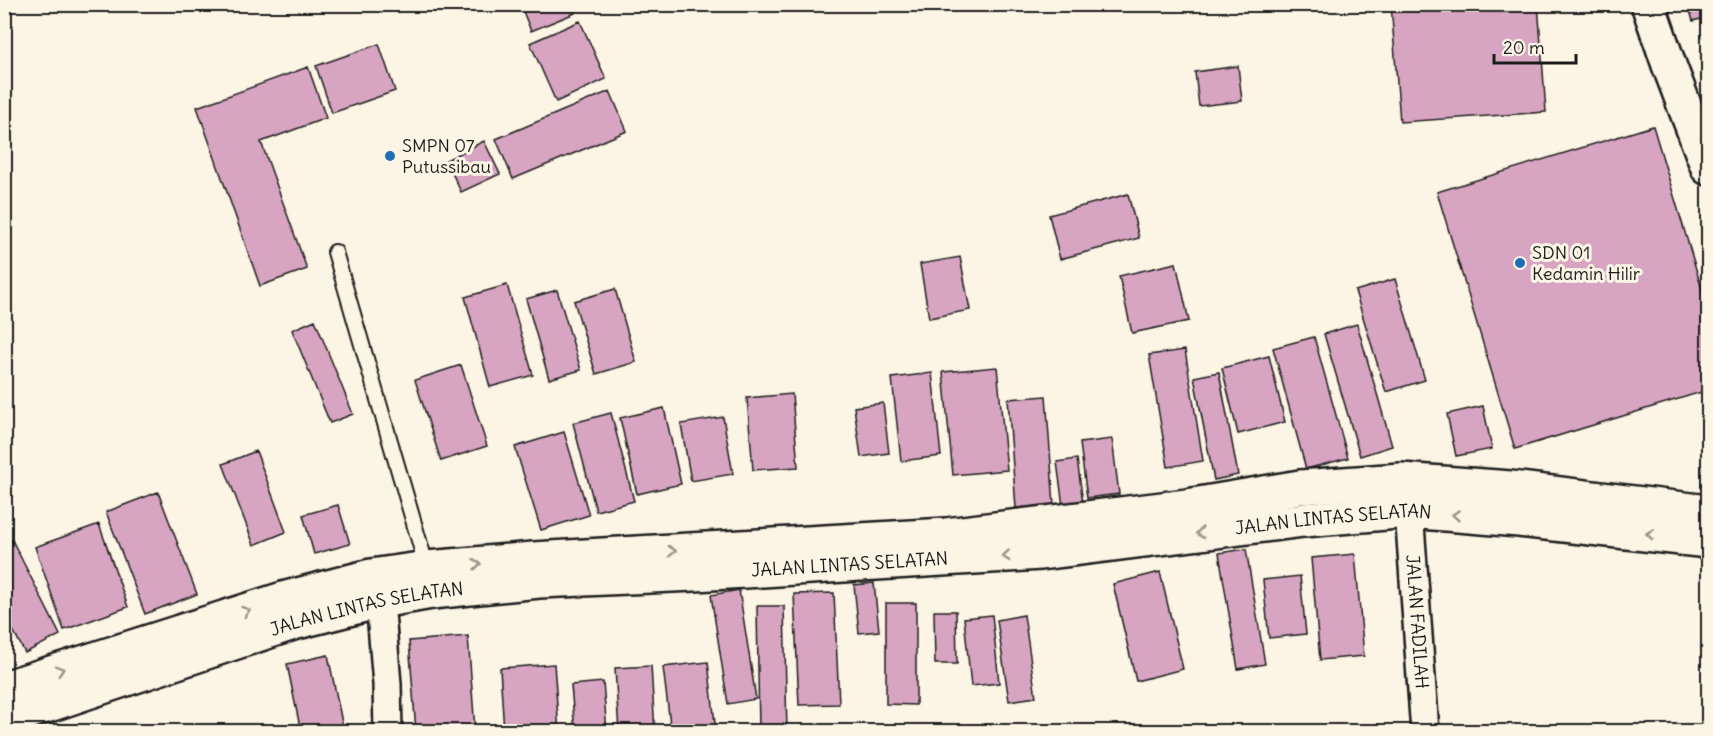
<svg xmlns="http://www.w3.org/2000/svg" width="1713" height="736" font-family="Delius,sans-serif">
  <rect width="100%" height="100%" fill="#fcf5e5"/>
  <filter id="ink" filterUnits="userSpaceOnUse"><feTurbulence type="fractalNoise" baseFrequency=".0167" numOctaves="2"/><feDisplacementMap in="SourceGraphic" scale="12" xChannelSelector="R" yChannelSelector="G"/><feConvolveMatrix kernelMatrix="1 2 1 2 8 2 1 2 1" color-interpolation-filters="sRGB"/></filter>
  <g filter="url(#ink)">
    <path fill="#d7a5c2" stroke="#1c1c1c" stroke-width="1.5" d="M 520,4 L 572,4 L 575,13 L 531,31 Z
      M 1391,4 L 1538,4 L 1546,112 L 1400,122 Z
      M 1688,4 L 1708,4 L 1708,17 L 1693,21 Z
      M 580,21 L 606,79 L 556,102 L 530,43 Z
      M 379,44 L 395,91 L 332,113 L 316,66 Z
      M 1238,66 L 1242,101 L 1199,106 L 1195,72 Z
      M 308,67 L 326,118 L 261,142 L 307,269 L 260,286 L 197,107 Z
      M 610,91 L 627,131 L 513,179 L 496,139 Z
      M 1653,126 L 1708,309 L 1708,390 L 1515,449 L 1437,192 Z
      M 484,141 L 500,174 L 461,192 L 446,160 Z
      M 1128,194 L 1139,238 L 1060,259 L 1049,215 Z
      M 960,257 L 970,310 L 929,318 L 920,264 Z
      M 1176,263 L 1189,321 L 1132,333 L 1119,276 Z
      M 1395,279 L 1425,380 L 1386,392 L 1355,291 Z
      M 507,285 L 533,375 L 490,387 L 465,297 Z
      M 615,289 L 636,362 L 596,374 L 574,301 Z
      M 557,290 L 581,370 L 549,379 L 526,299 Z
      M 315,320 L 353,414 L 330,423 L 292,330 Z
      M 1357,324 L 1392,446 L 1360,456 L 1324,334 Z
      M 1314,337 L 1348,458 L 1306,469 L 1273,348 Z
      M 1185,350 L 1203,461 L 1168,467 L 1149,355 Z
      M 1269,356 L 1285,422 L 1238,434 L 1222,368 Z
      M 461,365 L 487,446 L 441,461 L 415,380 Z
      M 997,367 L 1007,470 L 953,475 L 943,372 Z
      M 1219,372 L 1238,475 L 1214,480 L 1194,377 Z
      M 932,373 L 941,456 L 901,461 L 892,378 Z
      M 792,394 L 798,467 L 753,470 L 747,398 Z
      M 1046,396 L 1054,505 L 1016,508 L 1008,399 Z
      M 883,403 L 889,453 L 861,457 L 854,407 Z
      M 1483,406 L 1492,449 L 1456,456 L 1447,414 Z
      M 664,408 L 681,484 L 637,494 L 620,418 Z
      M 611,413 L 634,501 L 596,511 L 573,423 Z
      M 723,417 L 733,474 L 691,481 L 681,424 Z
      M 564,432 L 589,515 L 541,530 L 515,447 Z
      M 1112,439 L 1119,494 L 1087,498 L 1080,443 Z
      M 256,451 L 286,532 L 254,545 L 223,464 Z
      M 1077,459 L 1083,503 L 1063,506 L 1057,462 Z
      M 158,492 L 197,594 L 145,614 L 106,512 Z
      M 338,505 L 350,544 L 314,554 L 303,515 Z
      M 99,524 L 128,607 L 64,630 L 35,547 Z
      M 12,540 L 60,635 L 25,653 L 4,613 L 4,544 Z
      M 1246,549 L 1265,664 L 1238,669 L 1219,553 Z
      M 1355,554 L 1364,656 L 1320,660 L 1311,558 Z
      M 1160,572 L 1183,669 L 1136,681 L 1113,584 Z
      M 1300,576 L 1306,634 L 1269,638 L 1263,580 Z
      M 874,583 L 879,631 L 859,633 L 854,585 Z
      M 739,590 L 756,699 L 728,704 L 711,595 Z
      M 834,593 L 839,704 L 799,705 L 794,594 Z
      M 886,603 L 916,603 L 916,705 L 886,704 Z
      M 757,606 L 784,606 L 787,732 L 759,732 Z
      M 934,611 L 956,611 L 957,664 L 935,664 Z
      M 992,615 L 999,683 L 971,686 L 964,618 Z
      M 1024,615 L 1036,697 L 1009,701 L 997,620 Z
      M 468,636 L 475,730 L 416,732 L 409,641 Z
      M 328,655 L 344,732 L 301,732 L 287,664 Z
      M 708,662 L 716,732 L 671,732 L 663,667 Z
      M 554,664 L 559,732 L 504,732 L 500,668 Z
      M 651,666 L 655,732 L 619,732 L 615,668 Z
      M 603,682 L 607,732 L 575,732 L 571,685 Z"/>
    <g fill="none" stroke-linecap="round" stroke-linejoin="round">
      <g stroke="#1c1c1c" stroke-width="18">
        <path id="lane" d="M 335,252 L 427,568"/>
      </g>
      <g stroke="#1c1c1c" stroke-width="32">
        <g id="street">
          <path id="s1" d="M 1409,511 L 1425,732"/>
          <path d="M 380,601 L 387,684 L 388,732"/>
        </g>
      </g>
      <g stroke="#1c1c1c" stroke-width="38">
        <path id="secondary" d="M 1648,4 L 1669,65 L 1708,168"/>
      </g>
      <g stroke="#1c1c1c" stroke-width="38">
        <g id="highway">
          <path d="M 4,688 L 283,599 L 371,576 L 427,568 L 533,559 L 946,535 L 1187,506 L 1300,487 L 1401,480 L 1511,488 L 1708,512"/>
          <path id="s2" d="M 4,720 L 293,623 L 380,601 L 432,592 L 539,581 L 695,574 L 1041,553 L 1304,520 L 1409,511 L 1519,520 L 1708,541"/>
        </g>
      </g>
      <use href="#lane" stroke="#fcf5e5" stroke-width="14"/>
      <use href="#street" stroke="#fcf5e5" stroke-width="27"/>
      <use href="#secondary" stroke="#fcf5e5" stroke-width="33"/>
      <use href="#highway" stroke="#fcf5e5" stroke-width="33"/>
    </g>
    <defs><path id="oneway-chevron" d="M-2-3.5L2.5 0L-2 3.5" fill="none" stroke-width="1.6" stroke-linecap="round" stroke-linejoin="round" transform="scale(1.5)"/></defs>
    <g stroke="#97938b">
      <use href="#oneway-chevron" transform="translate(1456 515) rotate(-175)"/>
      <use href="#oneway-chevron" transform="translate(1200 533) rotate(173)"/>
      <use href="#oneway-chevron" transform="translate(1650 534) rotate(-174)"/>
      <use href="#oneway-chevron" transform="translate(672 551) rotate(-3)"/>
      <use href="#oneway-chevron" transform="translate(1006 556) rotate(176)"/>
      <use href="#oneway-chevron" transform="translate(477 564) rotate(-5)"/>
      <use href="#oneway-chevron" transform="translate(246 611) rotate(-18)"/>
      <use href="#oneway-chevron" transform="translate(60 670) rotate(-18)"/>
    </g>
  </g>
  <g fill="#1f6fb2" stroke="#fcf5e5" stroke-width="2">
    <circle cx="390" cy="156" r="6"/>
    <circle cx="1520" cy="263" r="6"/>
  </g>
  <g text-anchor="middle" stroke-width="6" stroke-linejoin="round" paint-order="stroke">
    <g font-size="18" fill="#1c1c1c" stroke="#fcf5e5" text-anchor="start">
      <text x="402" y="152">SMPN 07<tspan x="402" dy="21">Putussibau</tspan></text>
      <text x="1532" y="259">SDN 01<tspan x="1532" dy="21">Kedamin Hilir</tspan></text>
    </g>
    <g font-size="18" fill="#1c1c1c" stroke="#fcf5e5">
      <text dy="6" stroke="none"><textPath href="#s2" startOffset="1352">JALAN LINTAS SELATAN</textPath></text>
      <text dy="6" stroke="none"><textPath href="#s2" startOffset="866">JALAN LINTAS SELATAN</textPath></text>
      <text dy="6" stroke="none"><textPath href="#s2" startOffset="380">JALAN LINTAS SELATAN</textPath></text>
      <text dy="6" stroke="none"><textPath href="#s1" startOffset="111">JALAN FADILAH</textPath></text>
    </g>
  </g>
  <rect width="1713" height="736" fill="none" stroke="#fcf5e5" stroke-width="24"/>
  <rect x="12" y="12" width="1689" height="712" fill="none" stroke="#1c1c1c" stroke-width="2" filter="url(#ink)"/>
  <path d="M1494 54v9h82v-9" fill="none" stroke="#1c1c1c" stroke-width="3"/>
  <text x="1503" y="54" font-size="18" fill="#1c1c1c" stroke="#fcf5e5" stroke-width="4.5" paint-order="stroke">20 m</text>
</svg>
